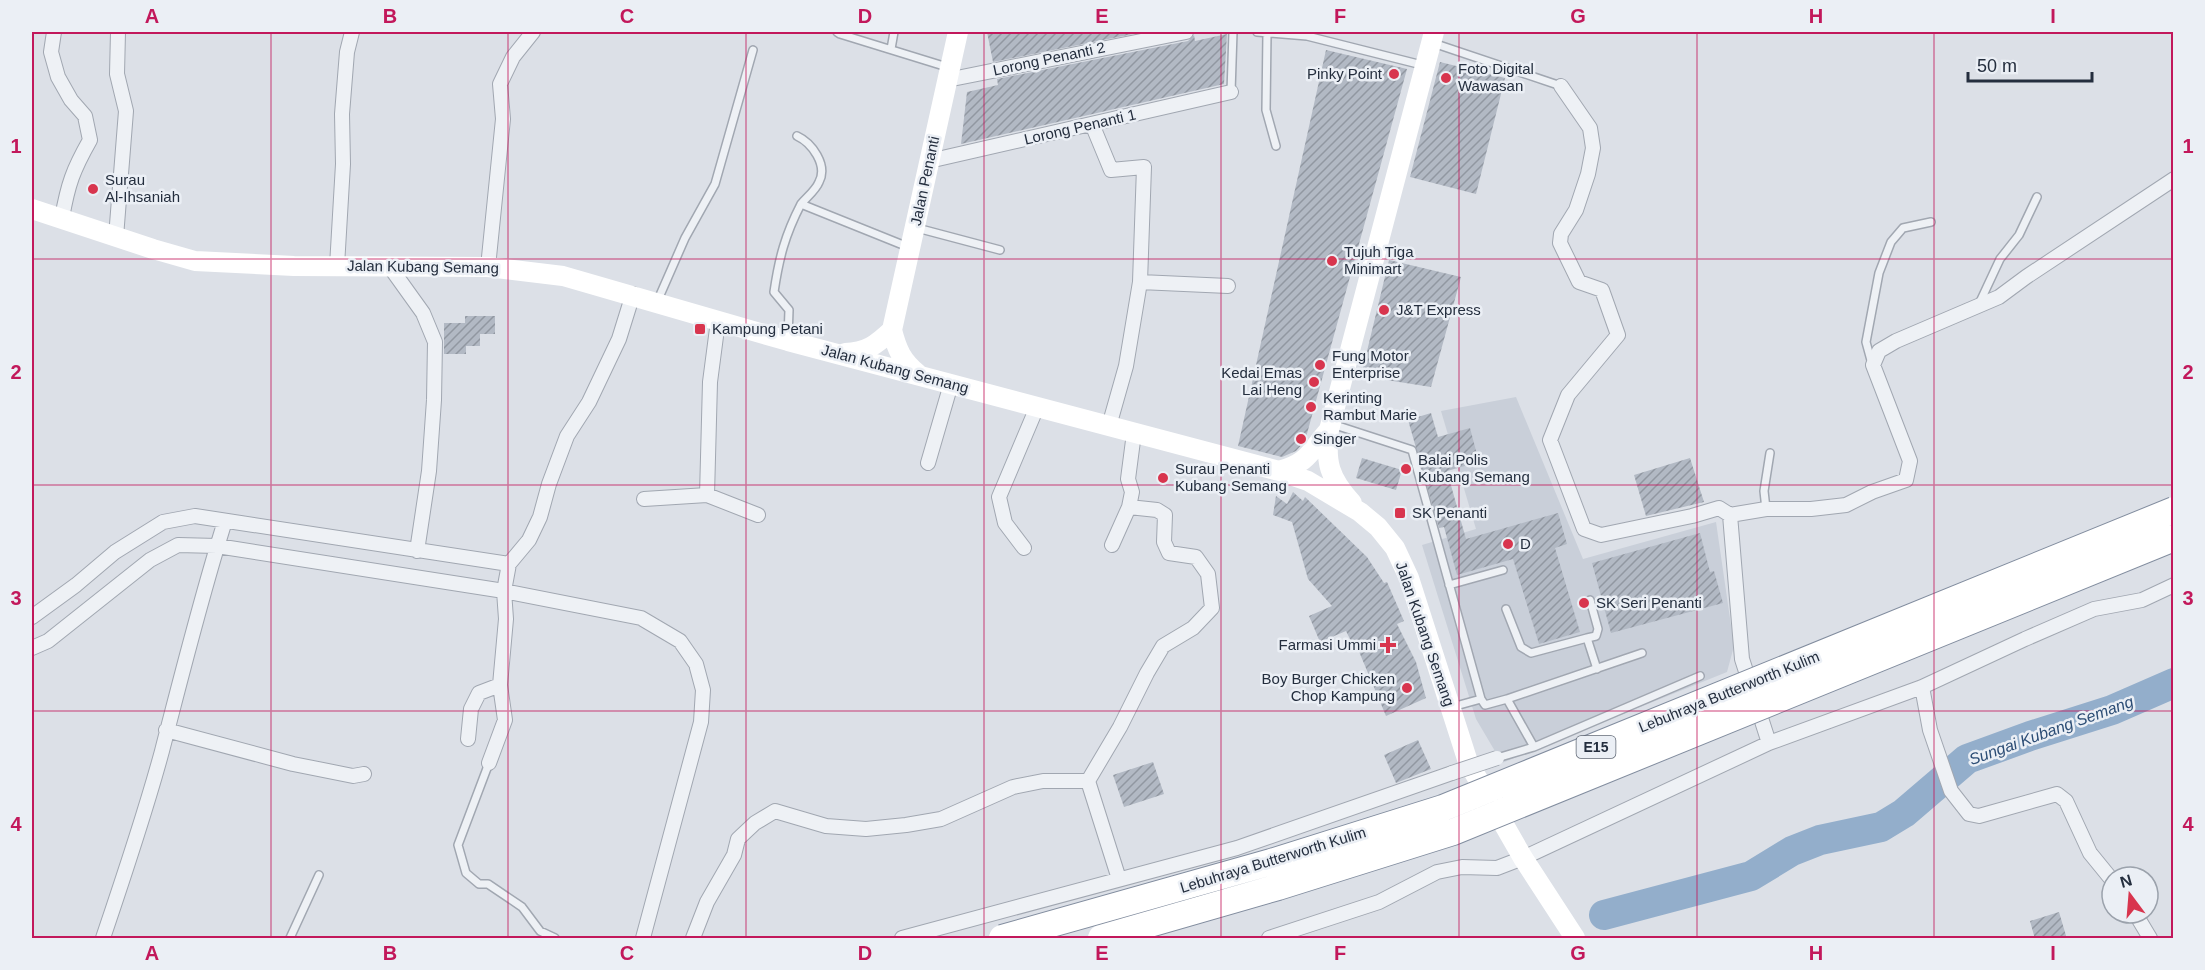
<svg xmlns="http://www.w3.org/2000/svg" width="2205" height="970" font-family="Arial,sans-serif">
  <defs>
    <pattern id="building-hatch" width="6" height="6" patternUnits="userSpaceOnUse" patternTransform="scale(1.5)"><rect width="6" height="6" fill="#b2b9c4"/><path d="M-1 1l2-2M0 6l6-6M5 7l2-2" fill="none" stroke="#9197a1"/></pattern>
  </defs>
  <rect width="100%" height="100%" fill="#dce0e7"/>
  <path fill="#c9cfd9" d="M 1516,397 L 1583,559 L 1716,522 L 1734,646 L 1727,672 L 1502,763 L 1476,719 L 1422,545 L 1476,529 L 1441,411 Z"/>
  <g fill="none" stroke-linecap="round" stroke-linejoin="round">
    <path stroke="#93aecb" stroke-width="30" d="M 1604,915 L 1751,876 L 1792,851 L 1820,840 L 1881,827 L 1904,813 L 1967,759 L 2030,736 L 2112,710 L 2174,683"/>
  </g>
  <path fill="url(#building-hatch)" d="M 987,32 L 1143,32 L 993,62 Z
    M 1227,34 L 1224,84 L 961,144 L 967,92 L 998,85 L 997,79 L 1188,41 L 1194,35 L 1195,41 Z
    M 1326,50 L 1407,69 L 1305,441 L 1296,451 L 1282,457 L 1238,446 Z
    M 1440,62 L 1505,78 L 1476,194 L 1410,177 Z
    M 1389,260 L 1461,277 L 1431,387 L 1361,376 Z
    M 465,316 L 495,316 L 495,334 L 480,334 L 480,346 L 466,346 L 466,354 L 444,354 L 444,323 L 465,323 Z
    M 1431,413 L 1438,437 L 1470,428 L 1479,462 L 1447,471 L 1466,539 L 1558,513 L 1567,544 L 1555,548 L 1580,632 L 1539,644 L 1513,559 L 1457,575 L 1444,527 L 1439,528 L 1408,420 Z
    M 1362,458 L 1402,470 L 1396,490 L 1356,478 Z
    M 1690,458 L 1704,502 L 1646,516 L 1634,475 Z
    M 1293,492 L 1303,501 L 1305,497 L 1367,557 L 1384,583 L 1387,582 L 1404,621 L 1397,624 L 1416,662 L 1426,698 L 1386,716 L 1355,642 L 1352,643 L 1346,631 L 1320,642 L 1309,616 L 1332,606 L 1308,579 L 1292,522 L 1273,515 L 1276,496 L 1287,504 Z
    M 1700,533 L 1710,572 L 1714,571 L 1723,603 L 1611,633 L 1592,563 Z
    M 1418,740 L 1431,769 L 1396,783 L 1384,755 Z
    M 1153,762 L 1164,794 L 1124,807 L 1113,775 Z
    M 2059,912 L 2067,939 L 2035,939 L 2030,921 Z"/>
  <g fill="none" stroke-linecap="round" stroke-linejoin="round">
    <g stroke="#a1a7b1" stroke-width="10">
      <path id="service" d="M 837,32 L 840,34 L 947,67
        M 1257,32 L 1307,36 L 1422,65
        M 1267,33 L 1266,110 L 1276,146
        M 1433,43 L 1561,86
        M 891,49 L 894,32
        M 1231,92 L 1233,32
        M 797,136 C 812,143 828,165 819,182 C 816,190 806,198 801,204 L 908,247
        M 917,228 L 1000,250
        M 657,302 L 685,238 L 715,184 L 753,50
        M 1979,304 L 2000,259 L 2019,235 L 2037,197
        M 788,338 L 789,310 L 774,292 C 779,258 785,235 801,204
        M 1872,364 L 1866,342 L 1879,273 L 1891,242 L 1903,228 L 1931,222
        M 1332,424 L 1412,450 L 1481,699 L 1485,705 L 1507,699
        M 1766,509 L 1764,491 L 1770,453
        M 1449,585 L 1503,570
        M 1506,609 L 1521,647 L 1531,653 L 1587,638 L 1597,669
        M 1587,638 L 1596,636 L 1598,629 L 1590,600
        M 1452,707 L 1481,699
        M 1534,747 L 1507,699 L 1642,653
        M 1497,758 L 1534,747 L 1700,676
        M 489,763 L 458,845 L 466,873 L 479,884 L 488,884 L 522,907 L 540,931 L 555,938
        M 290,938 L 319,875"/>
    </g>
    <g stroke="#a1a7b1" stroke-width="16">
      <path id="minor" d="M 54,32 L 51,52 L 58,77 L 71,100 L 85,116 L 90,140 C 73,170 68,184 62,218
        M 947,80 L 1186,32
        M 1561,86 L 1590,128 L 1593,148 L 1588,174 L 1576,210 L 1561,234 L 1560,243 L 1579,282 L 1602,290 L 1618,335 L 1568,395 L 1550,440 L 1584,529 L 1601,535 L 1692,516 L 1719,508 L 1730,515 L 1766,509 L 1811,509 L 1846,505 L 1872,492 L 1906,480 L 1910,461 L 1873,365 L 1879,351 L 1896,341 L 1999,297 L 2026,277 L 2174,179
        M 1092,124 L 1111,170 L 1144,167 L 1140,282 L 1126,366 L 1109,426
        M 929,161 L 1231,92
        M 116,237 L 126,111 L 117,74 L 118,32
        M 337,266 L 343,164 L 342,114 L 347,52 L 352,32
        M 390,267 L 423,313 L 435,342 L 434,400 L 429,471 L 417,551
        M 488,267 L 503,119 L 500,84 L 513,57 L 533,32
        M 1140,282 L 1228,286
        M 718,321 L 710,382 L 707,495 L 758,515
        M 928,463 L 951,384
        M 644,499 L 707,495
        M 1730,515 L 1742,659 L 1769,743
        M 1112,545 L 1129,507
        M 1024,548 L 1005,523 L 999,497 L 1037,407
        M 32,617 L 76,585 L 115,552 L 163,522 L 195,516 L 509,564 L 529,540 L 540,517 L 549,484 L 567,436 L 589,402 L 619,339 L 633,294
        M 32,648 L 48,641 L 150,560 L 178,545 L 217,546 L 504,591 L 641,618 L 680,641 L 696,664 L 703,690 L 701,722 L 643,938
        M 1922,687 L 1930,730 L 1951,791 L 1969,814 L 1979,816 L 2057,794 L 2066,801 L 2090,853 L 2112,880
        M 166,730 L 293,764 L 353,776 L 364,774
        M 468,739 L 471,709 L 479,693 L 500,685 L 506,619 L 504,591 L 509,564
        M 489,763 L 505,720 L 500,685
        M 1119,879 L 1088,781 L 1120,727 L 1147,673 L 1163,646 L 1193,628 L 1212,608 L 1208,574 L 1196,557 L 1169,553 L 1164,542 L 1165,515 L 1157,510 L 1129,507 L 1132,492 L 1128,479 L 1134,433
        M 2135,913 L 2150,938
        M 103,938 C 124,876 145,814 162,751 C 182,674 201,597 225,521
        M 693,938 L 707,902 L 734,855 L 738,839 L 755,823 L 775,811 L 826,826 L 866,829 L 906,825 L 941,819 L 1013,787 L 1043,781 L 1088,781
        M 902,938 L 1237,848 L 1452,773
        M 1269,938 L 1379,902 L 1437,872 L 1462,867 L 1497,868 L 1523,858 L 1769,743 L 1922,687 L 2025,639 L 2094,609 L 2142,600 L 2174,585"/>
    </g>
    <use href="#service" stroke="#eef1f5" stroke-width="7"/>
    <use href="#minor" stroke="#eef1f5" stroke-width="14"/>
    <path stroke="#fff" stroke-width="20" d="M 32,209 L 153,249 L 195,261 L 294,266 L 488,267 L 563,276 L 788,341 L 1279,471 L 1308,481 L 1360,512 L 1378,527 L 1395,548 L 1409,578 L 1468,762 L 1523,858 L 1575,938
      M 845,353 C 867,352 876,345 892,330
      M 918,374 C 902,361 897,350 892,330 L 958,32
      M 1279,471 C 1309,463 1310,451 1329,430
      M 1352,503 C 1329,478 1325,462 1329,430 L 1434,32"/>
    <g stroke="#a1a7b1" stroke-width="16" stroke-linecap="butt">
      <path id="minor-bridge" d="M 1452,773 L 1497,758"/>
    </g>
    <g stroke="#828d9f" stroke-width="28" stroke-linecap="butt">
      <path id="motorway-bridge" d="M 1002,938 L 1271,862 L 1443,808 L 2174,510
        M 1101,938 L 1278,887 L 1453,832 L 2174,538"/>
    </g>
    <use href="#minor-bridge" stroke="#eef1f5" stroke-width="14"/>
    <use href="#motorway-bridge" stroke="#fff" stroke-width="26"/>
  </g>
  <path fill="none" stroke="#c2185b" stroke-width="1.5" stroke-opacity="0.55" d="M 271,32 L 271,938M 508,32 L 508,938M 746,32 L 746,938M 984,32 L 984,938M 1221,32 L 1221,938M 1459,32 L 1459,938M 1697,32 L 1697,938M 1934,32 L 1934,938M 32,259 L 2174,259M 32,485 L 2174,485M 32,711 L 2174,711"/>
  <g fill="#d8354e" stroke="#ebeff5" stroke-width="2">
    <circle cx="1394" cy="74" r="6"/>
    <circle cx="1446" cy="78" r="6"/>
    <circle cx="93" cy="189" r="6"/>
    <circle cx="1332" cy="261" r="6"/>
    <circle cx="1384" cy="310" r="6"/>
    <rect x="694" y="323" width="12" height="12" rx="3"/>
    <circle cx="1320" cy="365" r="6"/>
    <circle cx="1314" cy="382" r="6"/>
    <circle cx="1311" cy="407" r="6"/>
    <circle cx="1301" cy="439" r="6"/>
    <circle cx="1406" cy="469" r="6"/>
    <circle cx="1163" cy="478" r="6"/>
    <rect x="1394" y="507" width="12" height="12" rx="3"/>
    <circle cx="1508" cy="544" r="6"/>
    <circle cx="1584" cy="603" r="6"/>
    <path d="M1385 636h6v6h6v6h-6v6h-6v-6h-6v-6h6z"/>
    <circle cx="1407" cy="688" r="6"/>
  </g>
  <g text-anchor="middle" stroke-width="5" stroke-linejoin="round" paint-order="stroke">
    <rect fill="#ebeff5" stroke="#606875" stroke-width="1.5" x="1576.5" y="736" width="39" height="22" rx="4.5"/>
    <g font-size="14" font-weight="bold" fill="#242e3e">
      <text x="1596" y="752">E15</text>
    </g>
    <g font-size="15" fill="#242e3e" stroke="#ebeff5">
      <text transform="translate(1049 59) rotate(-12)" y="5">Lorong Penanti 2</text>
      <text transform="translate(1080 127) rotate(-13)" y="5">Lorong Penanti 1</text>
      <text transform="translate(925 181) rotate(-78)" y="5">Jalan Penanti</text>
      <text transform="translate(423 267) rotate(1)" y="5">Jalan Kubang Semang</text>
      <text transform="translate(895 369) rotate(15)" y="5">Jalan Kubang Semang</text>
      <text transform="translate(1425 634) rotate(71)" y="5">Jalan Kubang Semang</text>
      <text transform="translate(1729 692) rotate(-22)" y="5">Lebuhraya Butterworth Kulim</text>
      <text transform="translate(1273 860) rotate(-17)" y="5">Lebuhraya Butterworth Kulim</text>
    </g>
    <g font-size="15" fill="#242e3e" stroke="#ebeff5" text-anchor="start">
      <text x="1458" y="74">Foto Digital<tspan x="1458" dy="17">Wawasan</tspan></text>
      <text x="1382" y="79" text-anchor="end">Pinky Point</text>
      <text x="105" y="185">Surau<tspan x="105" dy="17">Al-Ihsaniah</tspan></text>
      <text x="1344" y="257">Tujuh Tiga<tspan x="1344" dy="17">Minimart</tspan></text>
      <text x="1396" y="315">J&amp;T Express</text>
      <text x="712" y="334">Kampung Petani</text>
      <text x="1332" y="361">Fung Motor<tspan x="1332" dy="17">Enterprise</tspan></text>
      <text x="1302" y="378" text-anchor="end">Kedai Emas<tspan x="1302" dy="17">Lai Heng</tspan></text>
      <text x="1323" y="403">Kerinting<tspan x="1323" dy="17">Rambut Marie</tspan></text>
      <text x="1313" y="444">Singer</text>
      <text x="1418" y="465">Balai Polis<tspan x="1418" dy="17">Kubang Semang</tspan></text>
      <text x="1175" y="474">Surau Penanti<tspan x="1175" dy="17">Kubang Semang</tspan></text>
      <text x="1412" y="518">SK Penanti</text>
      <text x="1520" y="549">D</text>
      <text x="1596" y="608">SK Seri Penanti</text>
      <text x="1376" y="650" text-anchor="end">Farmasi Ummi</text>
      <text x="1395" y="684" text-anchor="end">Boy Burger Chicken<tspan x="1395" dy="17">Chop Kampung</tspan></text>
    </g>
    <g font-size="16" font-style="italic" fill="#2c4d75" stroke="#ebeff5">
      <text transform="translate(2051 730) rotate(-20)" y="6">Sungai Kubang Semang</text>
    </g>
  </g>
  <rect width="2205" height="970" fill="none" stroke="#ebeff5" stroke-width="66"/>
  <g transform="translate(2130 895) rotate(344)"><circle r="28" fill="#ebeff5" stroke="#9ba2ac" stroke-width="1.5"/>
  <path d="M0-4.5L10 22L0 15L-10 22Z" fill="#d8354e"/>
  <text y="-9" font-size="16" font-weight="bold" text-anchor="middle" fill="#242e3e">N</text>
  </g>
  <path d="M1968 72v9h124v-9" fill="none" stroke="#242e3e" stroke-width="3"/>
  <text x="1977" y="72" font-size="18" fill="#242e3e" stroke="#ebeff5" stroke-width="4.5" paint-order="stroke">50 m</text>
  <rect x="33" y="33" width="2139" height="904" fill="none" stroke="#c2185b" stroke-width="2"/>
  <g font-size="20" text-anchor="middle" font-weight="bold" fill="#c2185b">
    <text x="152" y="23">A</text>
    <text x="390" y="23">B</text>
    <text x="627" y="23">C</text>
    <text x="865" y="23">D</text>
    <text x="1102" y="23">E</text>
    <text x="1340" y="23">F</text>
    <text x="1578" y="23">G</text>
    <text x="1816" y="23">H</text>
    <text x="2053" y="23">I</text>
    <text x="16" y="153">1</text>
    <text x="2188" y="153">1</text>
    <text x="16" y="379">2</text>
    <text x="2188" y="379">2</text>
    <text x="16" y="605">3</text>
    <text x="2188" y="605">3</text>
    <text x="16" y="831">4</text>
    <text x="2188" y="831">4</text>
    <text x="152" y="960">A</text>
    <text x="390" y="960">B</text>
    <text x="627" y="960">C</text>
    <text x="865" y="960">D</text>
    <text x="1102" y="960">E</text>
    <text x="1340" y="960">F</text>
    <text x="1578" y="960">G</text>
    <text x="1816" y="960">H</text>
    <text x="2053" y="960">I</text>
  </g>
</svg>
